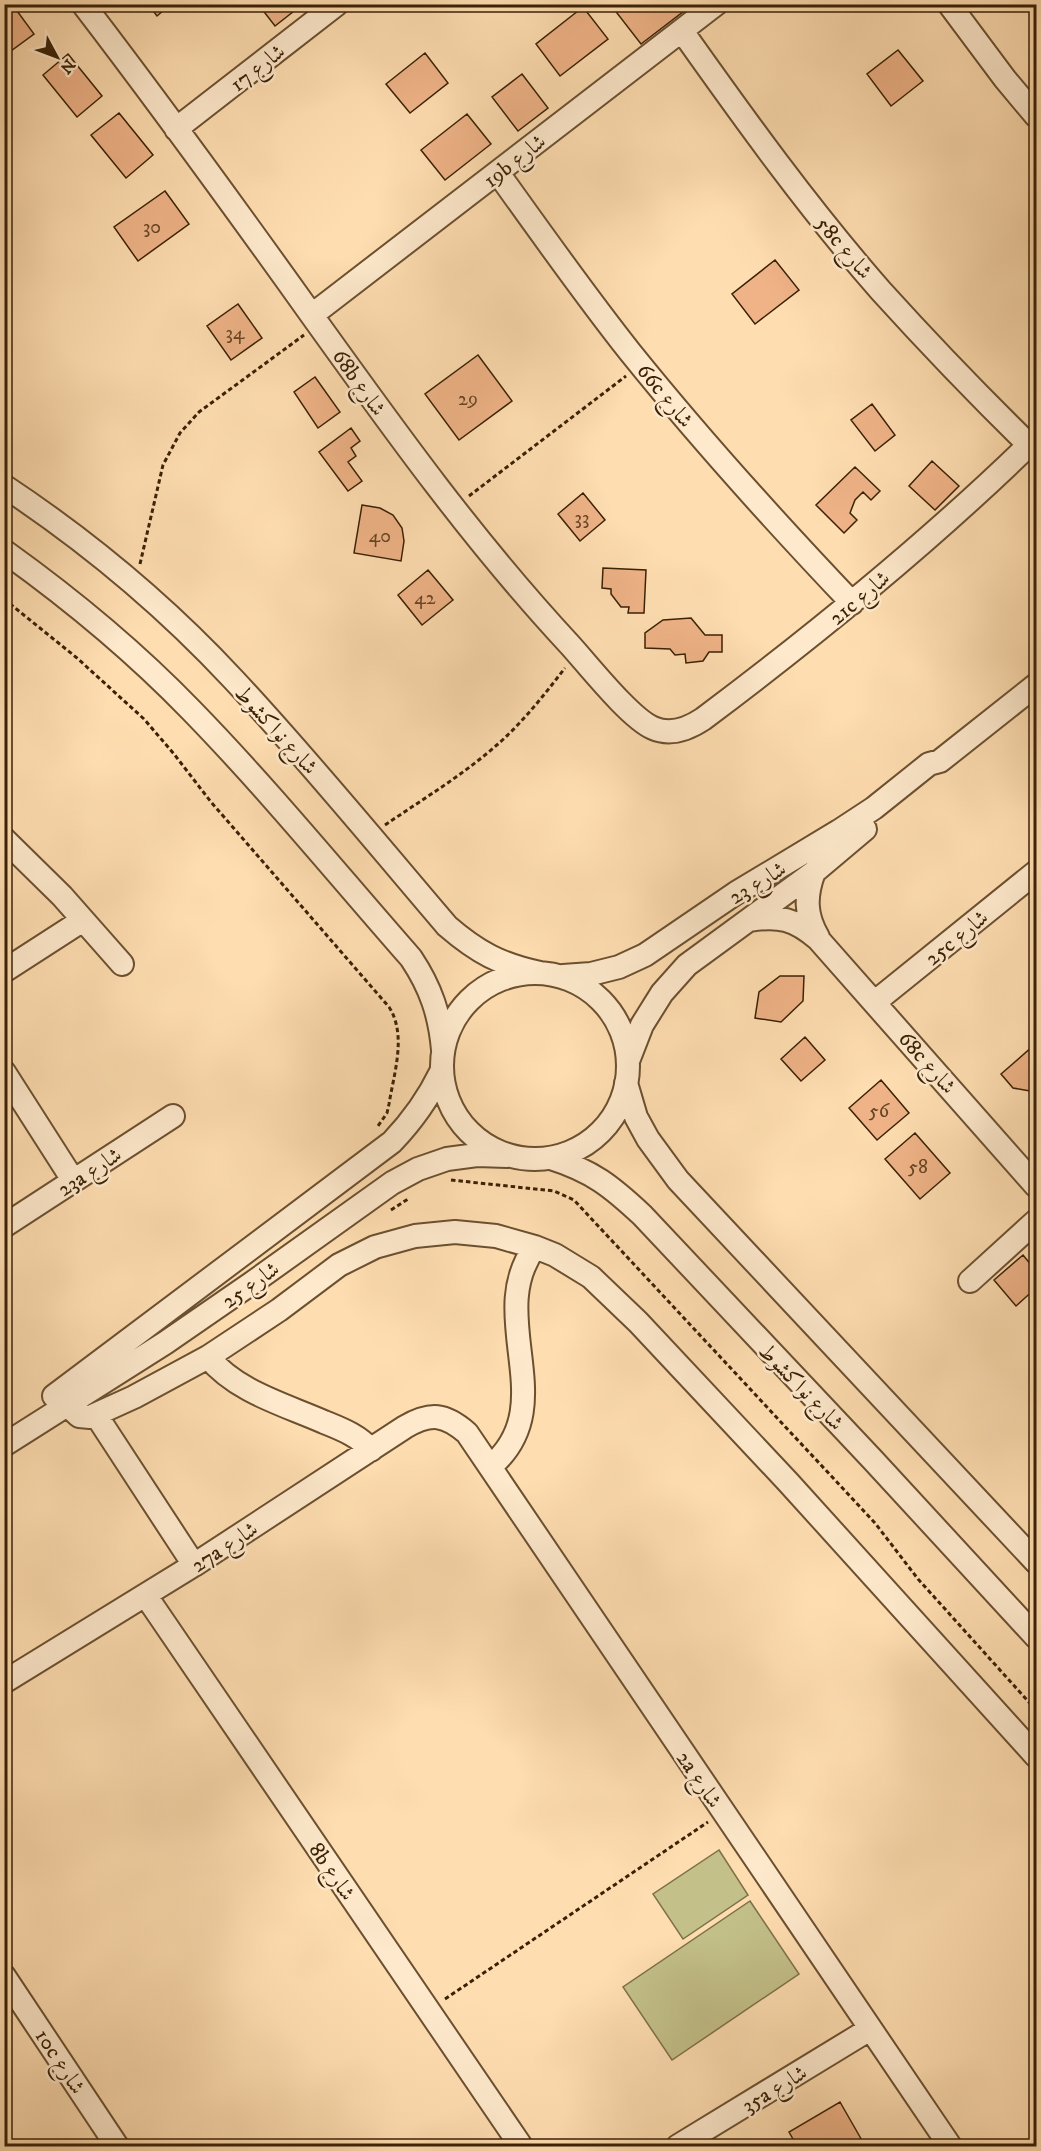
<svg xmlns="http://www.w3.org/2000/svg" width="1041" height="2151" font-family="'IM FELL DW Pica',Amiri,serif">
  <rect width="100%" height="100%" fill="#feddb0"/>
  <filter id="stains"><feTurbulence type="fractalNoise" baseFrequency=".00333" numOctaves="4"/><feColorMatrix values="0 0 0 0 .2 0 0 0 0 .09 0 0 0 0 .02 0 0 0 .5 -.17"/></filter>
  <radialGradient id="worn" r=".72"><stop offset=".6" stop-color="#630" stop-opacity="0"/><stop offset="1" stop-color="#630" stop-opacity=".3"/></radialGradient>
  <path fill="#c3c089" stroke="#7e7048" stroke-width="1.5" d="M 719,1850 L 748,1895 L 683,1939 L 653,1894 Z
    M 750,1901 L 799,1974 L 672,2060 L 623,1987 Z"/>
  <path fill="#efb387" stroke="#3a2106" stroke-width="1.5" d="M 12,4 L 34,34 L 4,56 L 4,5 Z
    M 148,4 L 171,4 L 157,16 Z
    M 258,4 L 303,4 L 275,26 Z
    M 610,4 L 679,4 L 684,11 L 641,44 Z
    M 583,7 L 608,39 L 560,76 L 536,44 Z
    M 898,50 L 923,81 L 891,106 L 867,74 Z
    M 425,53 L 448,83 L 410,113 L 386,84 Z
    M 68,54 L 102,96 L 77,117 L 43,75 Z
    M 522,74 L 548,108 L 518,131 L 492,97 Z
    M 119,113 L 153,155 L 126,178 L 91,135 Z
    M 467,114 L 491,144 L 445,180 L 421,150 Z
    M 165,191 L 189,224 L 138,261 L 114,227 Z
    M 775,260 L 799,290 L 755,324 L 732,294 Z
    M 238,304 L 262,338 L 231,360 L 207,326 Z
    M 478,355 L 512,401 L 459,440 L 425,394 Z
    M 315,377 L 340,412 L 318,428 L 294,392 Z
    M 872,404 L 895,435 L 875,451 L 851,420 Z
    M 351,428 L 360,441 L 351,448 L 356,456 L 348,462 L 362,481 L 348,491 L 319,452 Z
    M 932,461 L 959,486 L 935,510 L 909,486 Z
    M 855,467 L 880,491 L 871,500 L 863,492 L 855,500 L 850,513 L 857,520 L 844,533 L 816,505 Z
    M 583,493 L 605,520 L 580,541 L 558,514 Z
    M 362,505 L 380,508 L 393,515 L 402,528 L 404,541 L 401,561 L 354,553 Z
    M 603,568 L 646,570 L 644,613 L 628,613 L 629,607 L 621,607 L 611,594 L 611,589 L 602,588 Z
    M 428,570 L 453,600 L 422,625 L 398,595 Z
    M 691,618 L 705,635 L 722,635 L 722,652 L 709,652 L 703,661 L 686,663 L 685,654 L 675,655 L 670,649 L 645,648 L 645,633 L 663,620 Z
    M 780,976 L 804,976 L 803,1001 L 781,1022 L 755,1018 L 759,992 Z
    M 805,1037 L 825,1060 L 801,1081 L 781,1059 Z
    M 1032,1047 L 1036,1053 L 1036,1092 L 1013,1088 L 1001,1074 Z
    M 881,1080 L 909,1113 L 877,1140 L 849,1108 Z
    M 915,1133 L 950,1173 L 920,1199 L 885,1159 Z
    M 1023,1255 L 1036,1271 L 1036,1288 L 1016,1306 L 994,1280 Z
    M 840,2102 L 864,2144 L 860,2146 L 797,2146 L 789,2132 Z"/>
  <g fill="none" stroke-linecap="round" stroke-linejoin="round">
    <g stroke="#6b5030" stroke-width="26">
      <path id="minor" d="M 83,4 C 162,107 238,212 313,317 C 394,430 475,543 570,645 C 589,666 630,718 653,728 C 671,736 688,729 703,719 C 819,632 932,540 1036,438
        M 949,4 L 1005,79 L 1036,116
        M 682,31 C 745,120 809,209 881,291 C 929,344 978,395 1029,445
        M 176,129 L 337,4
        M 498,173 C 541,233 584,294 630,352 C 700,439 775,522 852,603
        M 312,315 L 716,4
        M 4,486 C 87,541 165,606 233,679 C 307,758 376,843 447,926 C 477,952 501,965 540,973
        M 4,551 C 71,599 134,651 191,710 C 268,789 338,875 411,958 C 431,988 440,1015 443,1050
        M 4,839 L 62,896 L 122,964
        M 814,872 C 805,896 805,915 818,937
        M 750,920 C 779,915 795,919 818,939 L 1036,1186
        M 4,971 L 83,920
        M442 1066a93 93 0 1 1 186 0a93 93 0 1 1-186 0Z
        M 563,976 L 591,974 L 619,967 L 645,955 L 736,893 L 839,831 L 874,808 L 929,764 L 940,761 L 1036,685
        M 875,1002 L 1036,872
        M 628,1061 L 642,1025 L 662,993 L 687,965 L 814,872 L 865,829
        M 4,1072 L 73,1180
        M 626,1083 L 636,1117 L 648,1139 L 678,1180 L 1036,1562
        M 551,1158 C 592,1171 611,1186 642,1215 L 872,1459 L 1036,1637
        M 4,1226 L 173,1116
        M 970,1281 L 1036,1221
        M 208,1357 C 237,1392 283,1404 324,1422 C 341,1429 358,1435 371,1450
        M 54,1396 L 392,1142 C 413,1120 428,1099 441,1072
        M 67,1405 L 79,1416 L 90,1417 L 134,1397 L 208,1357 L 279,1310 L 339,1265 L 375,1247 L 415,1236 L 455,1232 L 496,1236 L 535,1247 L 555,1255 L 591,1277 L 638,1322 L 788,1482 L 1036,1756
        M 96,1415 L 194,1565
        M 4,1445 L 165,1343 L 252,1283 L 392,1183 L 418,1169 L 447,1159 L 477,1155 L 507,1156
        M 490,1467 C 564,1405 483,1317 535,1247
        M 146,1596 L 521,2146
        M 4,1682 L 194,1565 L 405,1427 C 431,1412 445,1414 467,1433 L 950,2146
        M 4,1976 L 117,2146
        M 678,2146 L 870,2029"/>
    </g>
    <path stroke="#3a2106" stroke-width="3" stroke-dasharray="4.5 3" stroke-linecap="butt" d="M 469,496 L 626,376
      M 140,564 L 163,465 L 180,433 L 199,412 L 304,335
      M 4,599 L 77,658 L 144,719 L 174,754 L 211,802 L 389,1007 C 407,1035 394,1073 389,1104 L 387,1113 L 378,1126
      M 385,825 C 423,799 463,775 498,744 C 523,722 544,695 565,668
      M 451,1180 L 554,1191 L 574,1200 L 875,1523 L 918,1579 L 1036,1710
      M 391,1210 L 408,1199
      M 445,1999 L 708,1822"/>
    <use href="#minor" stroke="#fee9cc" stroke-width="22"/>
  </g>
  <g text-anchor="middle" stroke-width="5" stroke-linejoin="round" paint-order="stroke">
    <g font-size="20" fill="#674626">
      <text x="152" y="233">30</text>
      <text x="235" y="339">34</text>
      <text x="468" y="405">29</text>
      <text x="582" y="524">33</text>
      <text x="380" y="542">40</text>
      <text x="425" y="604">42</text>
      <text x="879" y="1117">56</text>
      <text x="918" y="1173">58</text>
    </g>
    <g font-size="22" fill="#3a2106" stroke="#fee9cc">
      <text transform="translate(257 67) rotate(-38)" y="8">شارع 17</text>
      <text transform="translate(514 160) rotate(-38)" y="8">19b شارع</text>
      <text transform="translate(845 247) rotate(50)" y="8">58c شارع</text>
      <text transform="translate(360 382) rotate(55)" y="8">68b شارع</text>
      <text transform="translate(666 395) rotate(51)" y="8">66c شارع</text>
      <text transform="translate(859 597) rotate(-40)" y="8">21c شارع</text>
      <text transform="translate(277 729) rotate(48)" y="8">شارع نواكشوط</text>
      <text transform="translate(757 882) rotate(-31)" y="8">شارع 23</text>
      <text transform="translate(956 937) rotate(-39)" y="8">25c شارع</text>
      <text transform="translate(928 1062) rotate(49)" y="8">68c شارع</text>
      <text transform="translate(89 1171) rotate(-33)" y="8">23a شارع</text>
      <text transform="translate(250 1284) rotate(-35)" y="8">شارع 25</text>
      <text transform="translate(802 1386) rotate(46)" y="8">شارع نواكشوط</text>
      <text transform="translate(224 1546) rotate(-33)" y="8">27a شارع</text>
      <text transform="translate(700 1779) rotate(56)" y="8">2a شارع</text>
      <text transform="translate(333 1871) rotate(56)" y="8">8b شارع</text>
      <text transform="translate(61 2061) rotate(57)" y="8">10c شارع</text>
      <text transform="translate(774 2088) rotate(-31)" y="8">35a شارع</text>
    </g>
  </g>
  <rect width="1041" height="2151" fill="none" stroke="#feddb0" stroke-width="24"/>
  <rect x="6" y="6" width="1029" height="2139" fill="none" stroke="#3a2106" stroke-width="3"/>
  <rect x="12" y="12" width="1017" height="2127" fill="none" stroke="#3a2106" stroke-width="1.5"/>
  <g transform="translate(57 57) rotate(131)" stroke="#fee9cc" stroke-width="4.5" paint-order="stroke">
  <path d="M0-4.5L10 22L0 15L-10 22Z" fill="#3a2106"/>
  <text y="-9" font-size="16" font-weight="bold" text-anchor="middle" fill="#3a2106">N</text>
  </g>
  <rect width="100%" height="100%" filter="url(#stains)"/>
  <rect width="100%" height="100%" fill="url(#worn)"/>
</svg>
